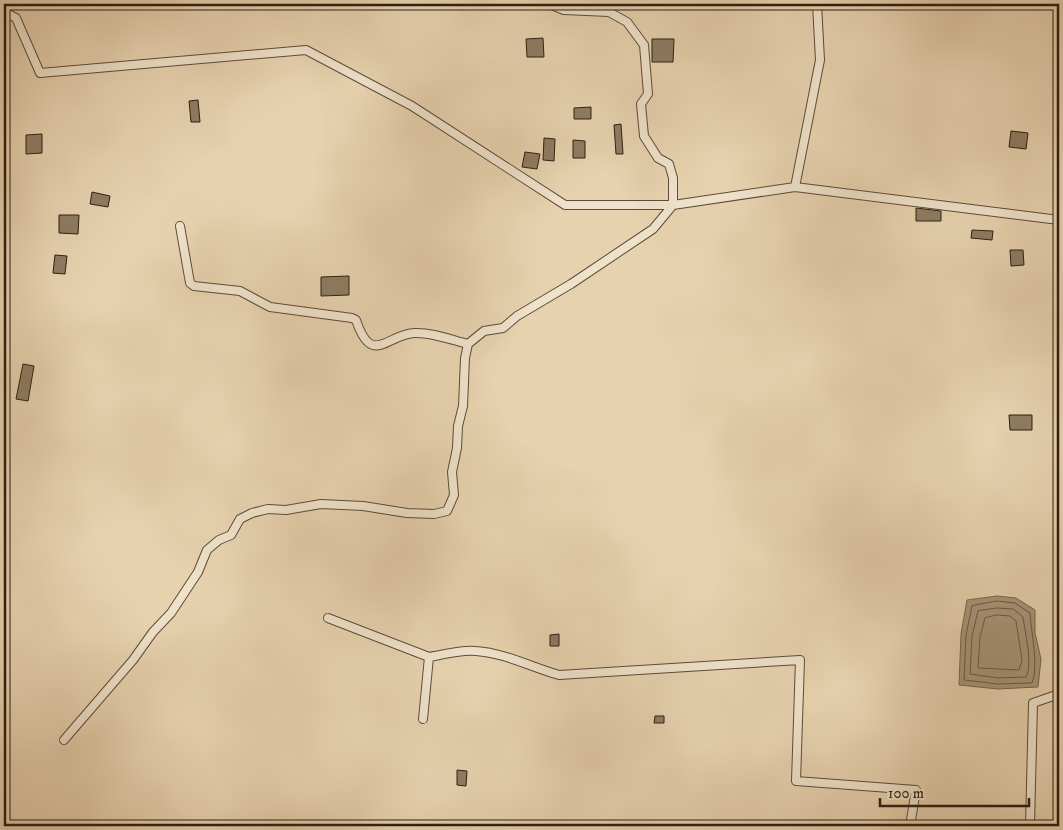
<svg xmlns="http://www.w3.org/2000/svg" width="1063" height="830" font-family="'IM FELL DW Pica',serif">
  <rect width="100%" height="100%" fill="#e7d2af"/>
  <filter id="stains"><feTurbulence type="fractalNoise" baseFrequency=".004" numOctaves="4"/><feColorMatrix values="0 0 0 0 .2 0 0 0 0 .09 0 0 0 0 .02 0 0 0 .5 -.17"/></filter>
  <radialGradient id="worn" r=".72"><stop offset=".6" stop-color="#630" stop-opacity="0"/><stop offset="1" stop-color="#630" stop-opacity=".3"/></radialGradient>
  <path fill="#a89579" stroke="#77664f" d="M 997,596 L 1016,598 L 1035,610 L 1035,633 L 1041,659 L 1038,687 L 998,689 L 959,685 L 961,634 L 967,600 Z"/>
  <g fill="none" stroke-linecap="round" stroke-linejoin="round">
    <path stroke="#6a5a45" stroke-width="1" d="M 997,601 L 1015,603 L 1030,613 C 1031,632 1039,667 1032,683 L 998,684 L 964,680 L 966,635 L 972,606 Z
      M 997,608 L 1013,609 L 1023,617 C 1025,633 1033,663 1026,677 L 998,678 L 970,674 L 972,636 L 978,611 Z
      M 997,615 L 1010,616 L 1016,621 L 1022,660 L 1019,670 L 978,668 L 980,637 L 985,618 Z"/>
  </g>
  <path fill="#8e7c63" stroke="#2d1f11" d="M 543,38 L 544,57 L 527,57 L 526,39 Z
    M 652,39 L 674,39 L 673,62 L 652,62 Z
    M 198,100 L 200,122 L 191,122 L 189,101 Z
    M 591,107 L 591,119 L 574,119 L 574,108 Z
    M 621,124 L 623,154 L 616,154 L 614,125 Z
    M 1011,131 L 1028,133 L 1026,149 L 1009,147 Z
    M 42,134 L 42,153 L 26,154 L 26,135 Z
    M 544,138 L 555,139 L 554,161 L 543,160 Z
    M 573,140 L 585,141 L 585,158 L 573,158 Z
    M 525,152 L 540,154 L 537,169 L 522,167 Z
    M 92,192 L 110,196 L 108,207 L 90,204 Z
    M 916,208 L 941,211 L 941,221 L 916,221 Z
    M 59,215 L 79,215 L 78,234 L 59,233 Z
    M 972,230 L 993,231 L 992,240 L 971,238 Z
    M 1010,250 L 1023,250 L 1024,265 L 1011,266 Z
    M 55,255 L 67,256 L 65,274 L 53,273 Z
    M 349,276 L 349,295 L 321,296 L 321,277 Z
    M 23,364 L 34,366 L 28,401 L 16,399 Z
    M 1009,415 L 1032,415 L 1032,430 L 1010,430 Z
    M 559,634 L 559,646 L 550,646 L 550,635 Z
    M 655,716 L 664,716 L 664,723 L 654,723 Z
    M 457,770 L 467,771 L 466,786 L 457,785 Z"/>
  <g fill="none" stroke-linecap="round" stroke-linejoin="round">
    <g stroke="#5c4c38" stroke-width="10">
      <path id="minor" d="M 4,12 L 16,18 L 40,73 L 306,50 L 412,106 L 565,205 L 673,205 L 795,187 L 1059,220
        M 795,187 L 820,60 L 817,4
        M 180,226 L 190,283 L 194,286 L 240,291 L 270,307 L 352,318 L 356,320 C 372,367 386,335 414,333 C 431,332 452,340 468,344
        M 1059,570 L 1059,611
        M 328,618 L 429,657
        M 423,719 L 429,657 C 443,655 461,649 476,651 C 505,653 531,667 559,675 L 800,660 L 796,781 L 916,790 L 910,826
        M 64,740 L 133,660 L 153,632 L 171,613 L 198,572 L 207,550 L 219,540 L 231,535 L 240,519 L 252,513 L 268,509 L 286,510 L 321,504 L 363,506 L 407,513 L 434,514 L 447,511 L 454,495 L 452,472 L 457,448 L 458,426 L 463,406 L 465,358 L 468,344 L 484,331 L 503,328 L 517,316 L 571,284 L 653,229 L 673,205 L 673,178 L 669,164 L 658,158 L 644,136 L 641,104 L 648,94 L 644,45 L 627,22 L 609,12 L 564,10 L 549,4
        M 1030,826 L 1033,703 L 1059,694"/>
    </g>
    <use href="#minor" stroke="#efe2cb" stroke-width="8"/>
  </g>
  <rect width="1063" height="830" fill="none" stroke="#e7d2af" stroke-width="20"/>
  <rect x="5" y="5" width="1053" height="820" fill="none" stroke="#2d1f11" stroke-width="2.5"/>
  <rect x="10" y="10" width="1043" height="810" fill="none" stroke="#2d1f11"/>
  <path d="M880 798v8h149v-8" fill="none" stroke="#2d1f11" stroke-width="2.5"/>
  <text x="888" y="798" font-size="15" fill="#2d1f11" stroke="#efe2cb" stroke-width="4" paint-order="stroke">100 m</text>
  <rect width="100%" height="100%" filter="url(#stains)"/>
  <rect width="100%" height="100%" fill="url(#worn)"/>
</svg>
